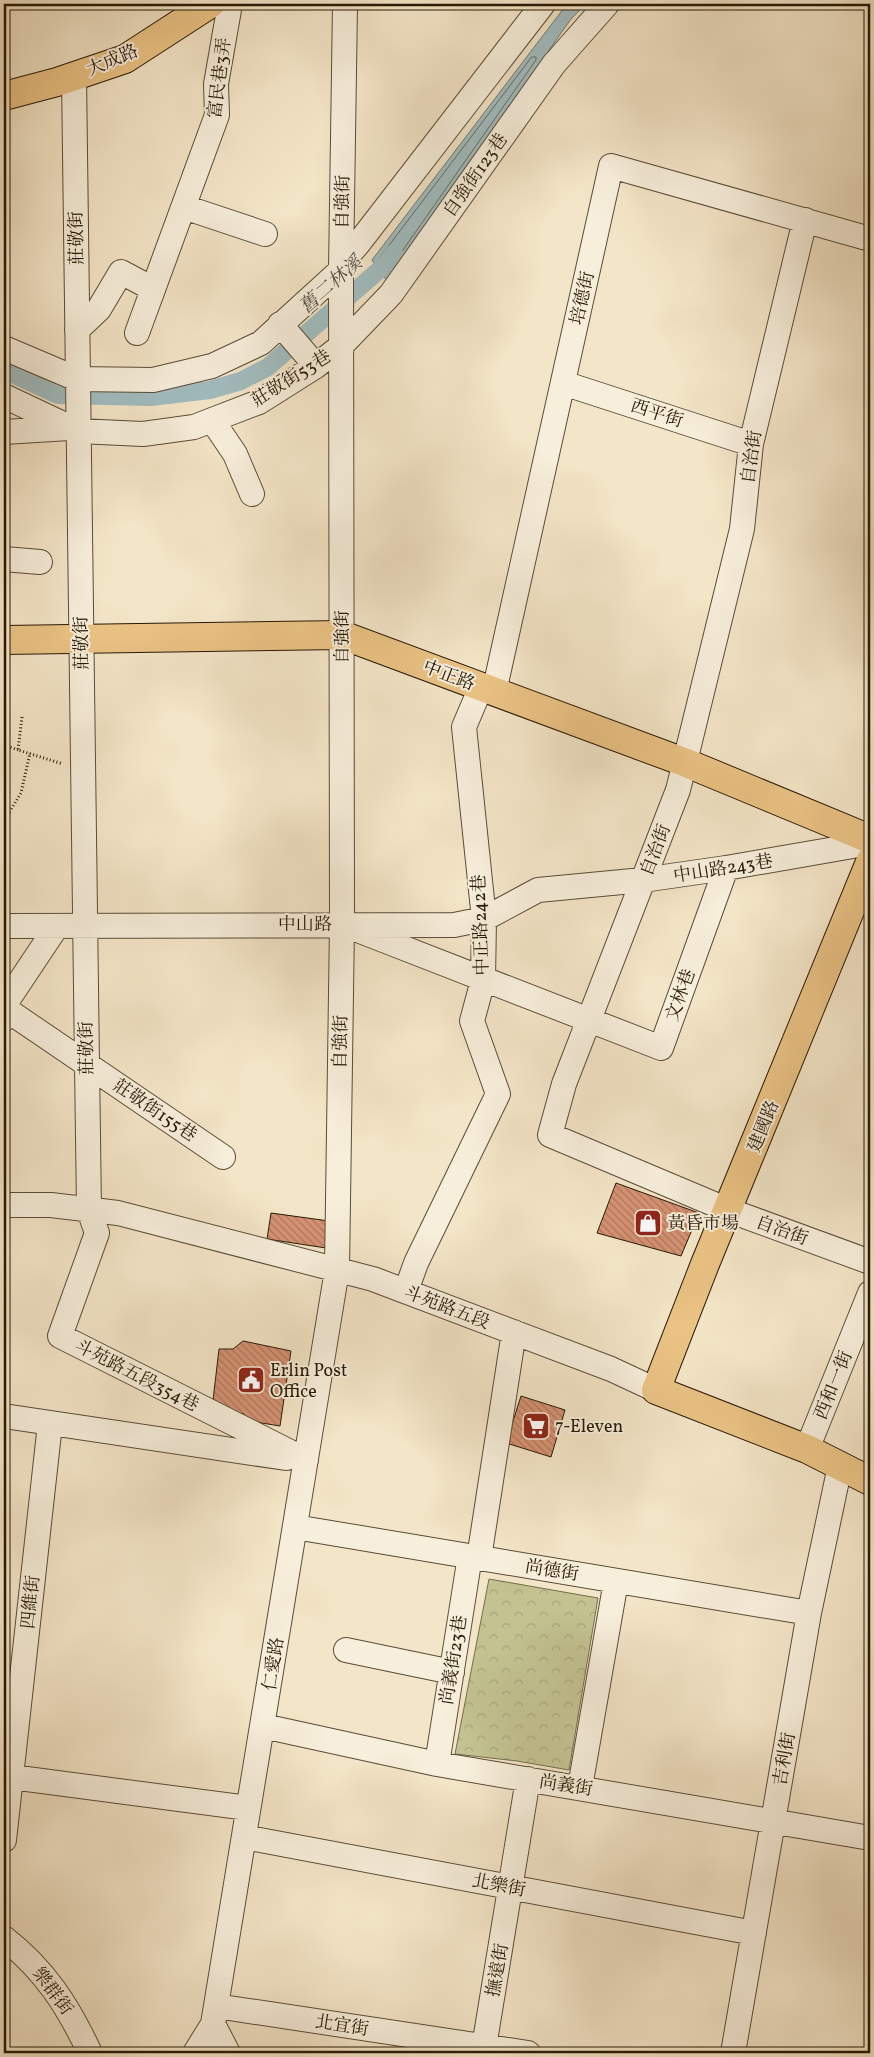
<svg xmlns="http://www.w3.org/2000/svg" width="874" height="2057" font-family="Vollkorn,'Noto Serif TC',serif">
  <defs>
    <pattern id="forest-crowns" width="20" height="18" patternUnits="userSpaceOnUse" patternTransform="scale(1.25)"><rect width="20" height="18" fill="#c3c291"/><path d="M2 6a3 3 0 1 1 6 0M12 15a3 3 0 1 1 6 0" fill="none" stroke="#a8a67c"/></pattern>
    <pattern id="building-back-hatch" width="6" height="6" patternUnits="userSpaceOnUse" patternTransform="scale(1.25)"><rect width="6" height="6" fill="#d69273"/><path d="M-1 5l2 2M0 0l6 6M5-1l2 2" fill="none" stroke="#ae765c"/></pattern>
  </defs>
  <rect width="100%" height="100%" fill="#f3e5c7"/>
  <filter id="stains"><feTurbulence type="fractalNoise" baseFrequency=".004" numOctaves="4"/><feColorMatrix values="0 0 0 0 .2 0 0 0 0 .09 0 0 0 0 .02 0 0 0 .5 -.17"/></filter>
  <radialGradient id="worn" r=".72"><stop offset=".6" stop-color="#630" stop-opacity="0"/><stop offset="1" stop-color="#630" stop-opacity=".3"/></radialGradient>
  <path fill="url(#forest-crowns)" stroke="#756e4b" d="M 489,1579 L 598,1598 L 569,1770 L 517,1761 L 455,1754 Z"/>
  <path fill="#a1bcc0" stroke="#707b75" d="M 567,4 L 586,4 L 571,19 L 387,281 L 372,260 Z"/>
  <g fill="none" stroke-linecap="round" stroke-linejoin="round">
    <path stroke="#646a62" stroke-width="1" d="M 532,57 L 536,57 L 536,60 L 389,270 L 386,270 L 379,262 L 379,259 Z"/>
    <path stroke="#a1bcc0" stroke-width="18" d="M 4,370 L 58,395 L 151,397 L 210,390 L 241,381 L 268,367 L 386,264 L 394,253"/>
  </g>
  <path fill="url(#building-back-hatch)" stroke="#271905" d="M 616,1183 L 699,1213 L 681,1256 L 597,1233 Z
    M 271,1213 L 329,1221 L 326,1248 L 267,1239 Z
    M 243,1341 L 291,1351 L 280,1426 L 243,1420 L 244,1414 L 212,1409 L 219,1349 L 233,1349 Z
    M 521,1396 L 565,1410 L 551,1457 L 506,1443 Z"/>
  <g fill="none" stroke-linecap="round" stroke-linejoin="round">
    <g stroke="#5a4c36" stroke-width="26">
      <path id="minor" d="M 74,76 L 87,1064 L 89,1210 L 97,1233 L 60,1336 L 306,1460
        M 184,207 L 265,234
        M 805,220 L 751,444 L 742,529 L 678,790 L 564,1084 L 550,1135 L 728,1210 L 870,1262
        M 341,263 L 358,244 L 543,4
        M 280,324 L 316,366
        M 77,330 L 99,309 L 121,272 L 153,289
        M 137,333 L 217,115 L 216,84 L 230,4
        M 4,348 L 77,379 L 153,380 L 212,366 L 261,343 L 341,270
        M 563,383 L 751,444
        M 4,396 L 78,431 L 143,434 L 194,427 L 212,420 L 259,402 L 316,366 L 341,346 L 391,294 L 554,64 L 607,4
        M 212,420 L 235,454 L 252,494
        M 4,432 L 69,428
        M 4,559 L 40,562
        M 494,692 L 611,166 L 870,239
        M 4,926 L 454,925 L 484,919 L 538,890 L 643,880 L 726,868 L 870,843
        M 355,929 L 661,1048 L 726,868
        M 4,1008 L 223,1157
        M 4,1019 L 7,1011 L 7,1001 L 57,926
        M 4,1205 L 51,1205 L 118,1213 L 373,1279 L 611,1369 L 656,1390
        M 406,1291 L 416,1263 L 498,1094 L 472,1021 L 483,980 L 484,919 L 464,727 L 481,687
        M 4,1416 L 286,1458
        M 807,1449 L 870,1293
        M 295,1527 L 809,1613
        M 479,1558 L 514,1332
        M 346,1650 L 452,1672
        M 263,1726 L 437,1764 L 870,1838
        M 437,1764 L 470,1556
        M 4,1776 L 248,1808
        M 580,1787 L 616,1581
        M 244,1837 L 754,1933
        M 4,1840 L 50,1424
        M 4,1938 C 45,1970 68,2006 90,2053
        M 216,2006 L 528,2053
        M 213,2024 L 228,2053
        M 195,2053 L 213,2024 L 337,1270 L 342,924 L 341,270 L 345,4
        M 483,2053 L 528,1779
        M 733,2053 L 809,1613 L 840,1466"/>
    </g>
    <g stroke="#271905" stroke-width="30">
      <path id="major" d="M 4,96 L 57,82 L 125,59 L 210,4
        M 4,640 L 342,635 L 684,762 L 870,839
        M 870,862 L 705,1264 L 656,1390 L 807,1449 L 870,1481"/>
    </g>
    <path stroke="#271905" stroke-width="3" stroke-dasharray="1 2.5" stroke-linecap="butt" d="M 22,717 L 18,750 L 63,764
      M 4,745 L 18,750
      M 4,821 L 21,793 L 30,753"/>
    <use href="#minor" stroke="#f7eedb" stroke-width="24"/>
    <use href="#major" stroke="#eac284" stroke-width="28"/>
  </g>
  <defs>
    <g id="shop-square" transform="scale(1.4375)"><rect x="-9" y="-9" width="18" height="18" rx="4" fill="#8f2418" stroke="#f7eedb"/><path d="M-5-2.5h2.3a2.7 3.5 0 0 1 5.4 0H5L5.5 6h-11ZM-1.5-2.5h3a1.5 2.3 0 0 0-3 0Z" fill="#fff"/></g>
    <g id="civic-square" transform="scale(1.4375)"><rect x="-9" y="-9" width="18" height="18" rx="4" fill="#8f2418" stroke="#f7eedb"/><path d="M-.6-6.5H3V-4.5H.6V-3L4-1V1h2V6H-6V1h2V-1L-.6-3ZM-1.2 2.5V6h2.4V2.5Z" fill="#fff"/></g>
    <g id="supermarket-square" transform="scale(1.4375)"><rect x="-9" y="-9" width="18" height="18" rx="4" fill="#8f2418" stroke="#f7eedb"/><path d="M-6-5.5h2.5l.6 2H6L4.5 2H-2.5L-4.4-4H-6ZM-1.5 3.2a1.3 1.3 0 1 0 .1 0ZM3 3.2a1.3 1.3 0 1 0 .1 0Z" fill="#fff"/></g>
  </defs>
  <g fill-rule="evenodd">
    <use href="#shop-square" x="648" y="1223"/>
    <use href="#civic-square" x="251" y="1380"/>
    <use href="#supermarket-square" x="536" y="1426"/>
  </g>
  <g text-anchor="middle" stroke-width="4" stroke-linejoin="round" paint-order="stroke">
    <g font-size="18" fill="#271905" stroke="#f7eedb">
      <text transform="translate(112 60) rotate(-23)" y="6">大成路</text>
      <text transform="translate(219 78) rotate(-83)" y="6">富民巷3弄</text>
      <text transform="translate(475 175) rotate(-55)" y="6">自強街123巷</text>
      <text transform="translate(342 202) rotate(-89)" y="6">自強街</text>
      <text transform="translate(76 238) rotate(-91)" y="6">莊敬街</text>
      <text transform="translate(582 298) rotate(-77)" y="6">培德街</text>
      <text transform="translate(291 378) rotate(-32)" y="6">莊敬街53巷</text>
      <text transform="translate(657 413) rotate(18)" y="6">西平街</text>
      <text transform="translate(751 457) rotate(-82)" y="6">自治街</text>
      <text transform="translate(342 637) rotate(-90)" y="6">自強街</text>
      <text transform="translate(81 643) rotate(-91)" y="6">莊敬街</text>
      <text transform="translate(449 675) rotate(21)" y="6">中正路</text>
      <text transform="translate(655 850) rotate(-69)" y="6">自治街</text>
      <text transform="translate(723 868) rotate(-9)" y="6">中山路243巷</text>
      <text x="305" y="930">中山路</text>
      <text transform="translate(480 925) rotate(-92)" y="6">中正路242巷</text>
      <text transform="translate(680 995) rotate(-70)" y="6">文林巷</text>
      <text transform="translate(340 1042) rotate(-89)" y="6">自強街</text>
      <text transform="translate(86 1048) rotate(-91)" y="6">莊敬街</text>
      <text transform="translate(155 1110) rotate(34)" y="6">莊敬街155巷</text>
      <text transform="translate(763 1126) rotate(-68)" y="6">建國路</text>
      <text transform="translate(782 1230) rotate(20)" y="6">自治街</text>
      <text transform="translate(447 1307) rotate(21)" y="6">斗苑路五段</text>
      <text transform="translate(137 1375) rotate(27)" y="6">斗苑路五段354巷</text>
      <text transform="translate(833 1385) rotate(-68)" y="6">西和一街</text>
      <text transform="translate(552 1570) rotate(9)" y="6">尚德街</text>
      <text transform="translate(30 1602) rotate(-84)" y="6">四維街</text>
      <text transform="translate(453 1660) rotate(-81)" y="6">尚義街23巷</text>
      <text transform="translate(273 1664) rotate(-81)" y="6">仁愛路</text>
      <text transform="translate(784 1759) rotate(-80)" y="6">吉利街</text>
      <text transform="translate(566 1785) rotate(9)" y="6">尚義街</text>
      <text transform="translate(499 1885) rotate(11)" y="6">北樂街</text>
      <text transform="translate(497 1970) rotate(-80)" y="6">撫遠街</text>
      <text transform="translate(53 1991) rotate(53)" y="6">樂群街</text>
      <text transform="translate(342 2025) rotate(9)" y="6">北宜街</text>
    </g>
    <g font-size="18" fill="#271905" stroke="#f7eedb" text-anchor="start">
      <text x="667" y="1229">黃昏市場</text>
      <text x="270" y="1376">Erlin Post<tspan x="270" dy="21">Office</tspan></text>
      <text x="555" y="1432">7-Eleven</text>
    </g>
    <g font-size="19" font-style="italic" fill="#525246" stroke="#f7eedb">
      <text transform="translate(330 284) rotate(-41)" y="7">舊二林溪</text>
    </g>
  </g>
  <rect width="874" height="2057" fill="none" stroke="#f3e5c7" stroke-width="20"/>
  <rect x="5" y="5" width="864" height="2047" fill="none" stroke="#271905" stroke-width="2.5"/>
  <rect x="10" y="10" width="854" height="2037" fill="none" stroke="#271905"/>
  <rect width="100%" height="100%" filter="url(#stains)"/>
  <rect width="100%" height="100%" fill="url(#worn)"/>
</svg>
